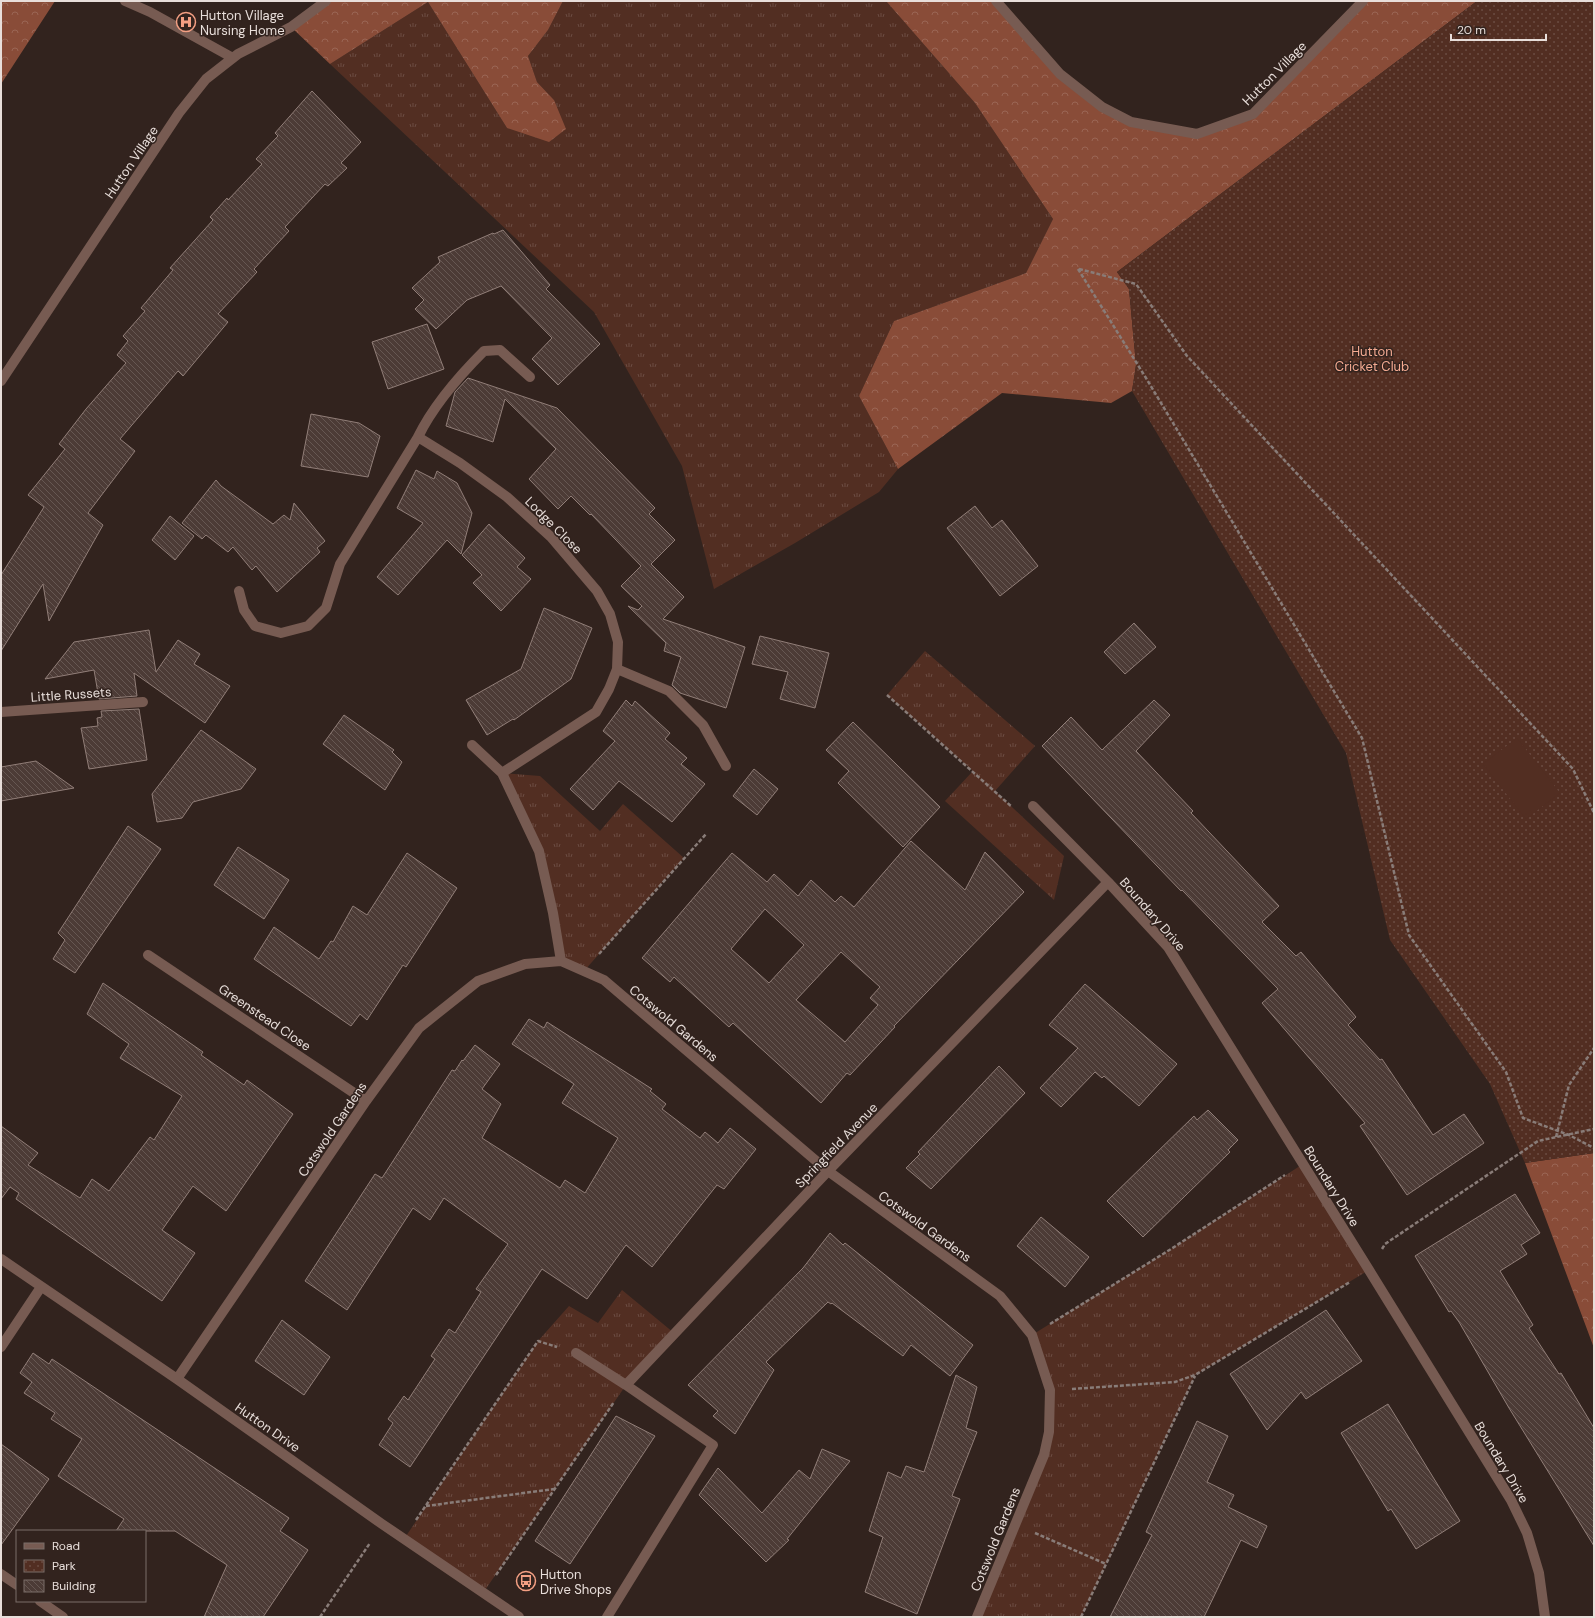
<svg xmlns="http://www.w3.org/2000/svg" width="1595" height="1618" font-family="'DM Sans',sans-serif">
  <defs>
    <pattern id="grass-tufts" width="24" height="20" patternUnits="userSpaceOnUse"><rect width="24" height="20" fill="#522e22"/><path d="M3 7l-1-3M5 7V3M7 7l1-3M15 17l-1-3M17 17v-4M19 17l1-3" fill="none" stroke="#6b4c42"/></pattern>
    <pattern id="forest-crowns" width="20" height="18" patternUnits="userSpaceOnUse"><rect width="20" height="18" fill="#894c38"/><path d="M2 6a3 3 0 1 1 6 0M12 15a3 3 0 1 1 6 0" fill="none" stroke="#9a6554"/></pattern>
    <pattern id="park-dots" width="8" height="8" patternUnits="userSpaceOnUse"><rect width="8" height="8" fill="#522e22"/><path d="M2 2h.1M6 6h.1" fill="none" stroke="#6b4c42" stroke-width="1.8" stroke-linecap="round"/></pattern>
    <pattern id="building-back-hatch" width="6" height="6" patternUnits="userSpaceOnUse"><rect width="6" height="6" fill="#4c3b36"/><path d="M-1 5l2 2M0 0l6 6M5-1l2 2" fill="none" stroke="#665752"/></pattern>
  </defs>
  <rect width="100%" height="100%" fill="#32231e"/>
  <path fill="url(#grass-tufts)" d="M 563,1 L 886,1 L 975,103 L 1053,219 L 1026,273 L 894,321 L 859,396 L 898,469 L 879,492 L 795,543 L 714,589 L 682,466 L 594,312 L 330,64 L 428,2 L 507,128 L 554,100 L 537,82 L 528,56 L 548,30 Z
    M 925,651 L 1035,746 L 995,791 L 1064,856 L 1054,900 L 945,801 L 973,771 L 887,695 Z
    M 502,773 L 540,776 L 600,831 L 623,804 L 684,858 L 584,971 L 561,961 L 539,851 Z
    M 1303,1164 L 1369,1270 L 1195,1375 L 1081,1617 L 977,1617 L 1044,1455 L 1050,1390 L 1032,1335 L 1171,1249 Z
    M 622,1290 L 674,1333 L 626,1385 L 483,1593 L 404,1539 L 538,1341 L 569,1306 L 598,1323 Z"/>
  <path fill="url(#forest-crowns)" d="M 1,1 L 55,1 L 1,84 Z
    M 326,1 L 563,1 L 548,30 L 528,56 L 537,82 L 554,100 L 566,129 L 549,142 L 507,128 L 428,2 L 330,64 L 291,27 Z
    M 886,1 L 996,1 L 1060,74 L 1131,122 L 1197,134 L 1253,114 L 1363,1 L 1477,1 L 1117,272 L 1129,289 L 1136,365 L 1132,391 L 1111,403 L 1002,393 L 898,469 L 859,396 L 894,321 L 1026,273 L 1053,219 L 975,103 Z
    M 1594,1153 L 1594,1348 L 1525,1163 Z"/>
  <path fill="url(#park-dots)" d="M 1477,1 L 1594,1 L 1594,1153 L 1525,1163 L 1490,1084 L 1390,940 L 1346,753 L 1132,391 L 1136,365 L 1129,289 L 1117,272 Z"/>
  <path fill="#522e22" d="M 1517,738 L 1560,793 L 1526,819 L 1483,764 Z"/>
  <path fill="url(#building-back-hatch)" stroke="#917e78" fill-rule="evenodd" d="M 312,91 L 361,142 L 341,163 L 347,168 L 328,186 L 325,184 L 285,227 L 289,231 L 254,269 L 257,272 L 218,314 L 228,322 L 183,376 L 178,371 L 120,439 L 135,451 L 88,513 L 103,525 L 49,621 L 43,584 L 1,651 L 1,575 L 44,507 L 28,495 L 65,449 L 59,444 L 86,409 L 126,363 L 117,355 L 128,341 L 123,336 L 145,311 L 141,308 L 173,270 L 170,268 L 213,220 L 210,217 L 227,198 L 228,200 L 262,164 L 256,159 L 278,136 L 275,133 Z
    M 503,230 L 550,285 L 546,289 L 600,344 L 558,385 L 532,359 L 552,338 L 501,286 L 467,300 L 436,329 L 415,309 L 424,300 L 412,288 L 440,262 L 438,257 L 493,233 L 494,234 Z
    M 427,324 L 444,369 L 388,389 L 372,342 Z
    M 468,378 L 557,408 L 655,508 L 649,514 L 675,540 L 651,564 L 684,597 L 663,619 L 745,647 L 726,708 L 680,693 L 672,685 L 681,657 L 664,651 L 666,643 L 628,606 L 638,610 L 642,606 L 621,586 L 641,566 L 591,514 L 590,515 L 571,496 L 558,509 L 529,479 L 556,449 L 505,399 L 493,442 L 446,426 L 455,392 Z
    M 311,414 L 359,423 L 380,436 L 368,477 L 301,466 Z
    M 416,470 L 434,479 L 437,471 L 457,483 L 472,513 L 461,554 L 447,540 L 398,595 L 377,577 L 423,523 L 397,508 Z
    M 216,480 L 221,486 L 273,524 L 284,515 L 290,520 L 294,503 L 325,541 L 317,548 L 320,552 L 277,592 L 256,566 L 252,570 L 233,547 L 228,552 L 206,535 L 202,539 L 182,523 Z
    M 975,506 L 992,528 L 1002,520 L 1038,566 L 1000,596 L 947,528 Z
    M 170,516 L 194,536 L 175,560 L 152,540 Z
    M 489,524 L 525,558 L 517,567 L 531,579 L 501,611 L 473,583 L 482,575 L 462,555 Z
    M 544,608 L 592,628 L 571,679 L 514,720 L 513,719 L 487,735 L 466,700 L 521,669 Z
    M 1134,623 L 1156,647 L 1125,674 L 1104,652 Z
    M 149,630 L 156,672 L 178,640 L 200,654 L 194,664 L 230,686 L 205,723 L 134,673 L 137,696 L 99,699 L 94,670 L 45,679 L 74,642 Z
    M 760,636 L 829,653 L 815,708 L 780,699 L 788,672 L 752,664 Z
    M 626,700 L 632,706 L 635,701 L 670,733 L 665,739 L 687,758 L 681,764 L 705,784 L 672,822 L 619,781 L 593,810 L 570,789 L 615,741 L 603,731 Z
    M 1154,700 L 1170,715 L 1136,751 L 1193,811 L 1191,813 L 1279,906 L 1262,922 L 1296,956 L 1301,952 L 1356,1017 L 1348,1025 L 1380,1060 L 1382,1059 L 1433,1135 L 1464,1114 L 1484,1143 L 1407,1195 L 1360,1126 L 1365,1123 L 1262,1003 L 1278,989 L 1182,890 L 1181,891 L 1042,746 L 1071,717 L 1102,750 Z
    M 139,709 L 147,760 L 89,769 L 81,728 L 98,726 L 97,718 L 102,717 L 101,711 Z
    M 344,715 L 394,750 L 392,752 L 402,762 L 385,790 L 323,744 Z
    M 853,722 L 940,807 L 903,847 L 838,783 L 849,771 L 826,750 Z
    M 201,730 L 256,769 L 241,789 L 193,802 L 182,818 L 157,822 L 152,794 Z
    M 36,761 L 74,788 L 1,801 L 1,767 Z
    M 754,769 L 778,789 L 757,815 L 733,796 Z
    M 128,826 L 161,849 L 75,973 L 53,959 L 65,940 L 58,933 Z
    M 911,841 L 965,890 L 985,852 L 1024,892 L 894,1026 L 895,1027 L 850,1075 L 847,1073 L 821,1103 L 733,1023 L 729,1027 L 674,977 L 670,982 L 642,958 L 732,853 L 767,882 L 774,874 L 798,896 L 811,880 L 835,902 L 841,896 L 854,907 ZM 765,909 L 804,945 L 769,983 L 731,949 ZM 841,952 L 880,987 L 870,998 L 878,1005 L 845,1042 L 796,1000 Z
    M 238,847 L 289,880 L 264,919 L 214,885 Z
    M 407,853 L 457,888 L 406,967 L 403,965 L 367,1020 L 360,1014 L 351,1026 L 254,959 L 274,927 L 319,959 L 331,941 L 333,942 L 353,906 L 367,915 Z
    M 103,983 L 203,1052 L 201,1055 L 244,1085 L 247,1080 L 293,1114 L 226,1211 L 193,1186 L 162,1230 L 195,1253 L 162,1301 L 16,1199 L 19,1193 L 10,1187 L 1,1199 L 1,1126 L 38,1153 L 28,1165 L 80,1198 L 92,1179 L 109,1191 L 150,1137 L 154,1140 L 182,1096 L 120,1058 L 129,1044 L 87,1014 Z
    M 1085,984 L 1177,1064 L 1139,1106 L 1104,1076 L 1102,1078 L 1095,1072 L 1061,1107 L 1040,1088 L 1078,1048 L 1049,1025 Z
    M 529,1019 L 544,1028 L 547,1022 L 652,1089 L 650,1091 L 666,1104 L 662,1109 L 700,1138 L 705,1132 L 718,1143 L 730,1128 L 756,1149 L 724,1189 L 717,1185 L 652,1267 L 626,1245 L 587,1299 L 542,1269 L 410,1467 L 379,1445 L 393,1423 L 388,1419 L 404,1396 L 408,1400 L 435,1359 L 431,1356 L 449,1329 L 455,1333 L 481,1292 L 476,1289 L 508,1244 L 444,1198 L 430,1220 L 413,1208 L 347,1310 L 305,1281 L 375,1174 L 382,1178 L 452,1070 L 455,1071 L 462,1060 L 463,1061 L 475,1045 L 500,1064 L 482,1089 L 501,1104 L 482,1138 L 560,1188 L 565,1180 L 585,1193 L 618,1138 L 562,1103 L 574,1084 L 512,1044 Z
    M 999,1066 L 1025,1093 L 931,1189 L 906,1168 L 920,1154 L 918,1152 Z
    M 1208,1110 L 1238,1140 L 1228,1150 L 1230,1152 L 1143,1237 L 1107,1201 L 1194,1116 L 1197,1120 Z
    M 1515,1194 L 1540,1233 L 1521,1245 L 1527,1254 L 1500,1271 L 1533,1325 L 1529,1328 L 1559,1374 L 1561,1373 L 1594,1428 L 1594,1546 L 1509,1408 L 1459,1322 L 1451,1311 L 1449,1312 L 1415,1256 Z
    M 1041,1217 L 1089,1257 L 1065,1287 L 1017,1246 Z
    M 830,1233 L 843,1245 L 845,1243 L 973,1345 L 950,1376 L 911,1345 L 903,1356 L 832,1303 L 831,1304 L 828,1302 L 766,1362 L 774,1370 L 735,1434 L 713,1416 L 718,1411 L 688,1385 L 803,1268 Z
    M 1326,1310 L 1362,1361 L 1306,1399 L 1301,1392 L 1267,1430 L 1230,1374 Z
    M 282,1320 L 330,1357 L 304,1395 L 255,1361 Z
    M 33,1353 L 49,1364 L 52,1359 L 289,1518 L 280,1531 L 308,1550 L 263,1617 L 204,1617 L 227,1565 L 175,1531 L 116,1531 L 124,1519 L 58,1476 L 82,1439 L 51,1419 L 55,1413 L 24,1393 L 32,1382 L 20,1373 Z
    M 956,1375 L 977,1387 L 966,1428 L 977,1432 L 952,1496 L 960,1499 L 917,1614 L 865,1592 L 883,1537 L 869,1531 L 888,1472 L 901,1478 L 906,1466 L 924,1472 Z
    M 1388,1404 L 1460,1521 L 1416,1549 L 1391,1509 L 1388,1511 L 1341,1433 Z
    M 616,1416 L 655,1436 L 570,1564 L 535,1541 Z
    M 1197,1421 L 1228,1436 L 1207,1482 L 1234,1495 L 1228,1507 L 1267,1526 L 1257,1548 L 1241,1540 L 1204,1617 L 1110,1617 L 1152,1535 L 1146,1532 Z
    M 1,1444 L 49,1479 L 1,1545 Z
    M 822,1449 L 850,1461 L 787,1539 L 789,1540 L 766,1562 L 699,1495 L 718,1468 L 762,1513 L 799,1470 L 810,1479 Z"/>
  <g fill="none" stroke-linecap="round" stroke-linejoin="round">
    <path stroke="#897c78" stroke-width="2.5" stroke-dasharray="4 2" stroke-linecap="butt" d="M 1078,269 L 1146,378 L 1362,738 L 1409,935 L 1506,1072 L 1523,1118 L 1569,1135 L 1594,1148
      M 1079,269 L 1136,284 L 1187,356 L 1573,769 L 1594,813
      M 887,695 L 1012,807
      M 599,954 L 706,834
      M 1556,1137 L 1569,1085 L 1594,1048
      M 1382,1249 L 1385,1244 L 1538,1141 L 1594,1129
      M 1050,1324 L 1171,1249 L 1285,1175
      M 1072,1389 L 1175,1382 L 1195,1375 L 1350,1282
      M 426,1506 L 554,1489
      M 416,1520 L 538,1341 L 557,1347
      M 1035,1533 L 1106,1564
      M 496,1575 L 614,1402
      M 320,1617 L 370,1543
      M 1081,1617 L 1195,1376"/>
    <path stroke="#775b52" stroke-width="10" d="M 125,1 L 150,12 L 233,58
      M 996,1 L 1060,74 L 1102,107 L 1131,122 L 1197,134 L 1253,114 L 1363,1
      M 1,381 L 179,113 L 206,79 L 238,54 L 291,27 L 326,1
      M 418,437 C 434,404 459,376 484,351 L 500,350 L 530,377
      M 239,591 L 244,610 L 255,626 L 281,633 L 308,626 L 326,608 L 340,564 L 418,437 L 460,463 L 507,497 L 551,537 L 597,591 L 610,614 L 618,642 L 617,669 L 609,689 L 596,712 L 502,773
      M 617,669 L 669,691 L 703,725 L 726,766
      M 1,712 L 143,702
      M 472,745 L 502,773 L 539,851 L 553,913 L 561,961
      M 1033,806 L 1108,882 L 1168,947 L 1369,1270 L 1511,1500 L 1527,1533 L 1539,1573 L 1545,1617
      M 148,955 L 366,1101
      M 1,1259 L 177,1379 L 382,1524 L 519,1617
      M 1,1347 L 41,1287
      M 576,1353 L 626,1385 L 828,1171 L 1108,882
      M 177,1379 L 366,1101 L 419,1028 L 478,981 L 525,964 L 561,961 L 604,980 L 828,1171 L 1000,1296 L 1032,1335 L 1050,1390 L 1049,1432 L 1044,1455 L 977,1617
      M 1,1574 L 17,1585
      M 40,1601 L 63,1617
      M 607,1617 L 713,1445 L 626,1385"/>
  </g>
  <defs>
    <g id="hospital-ring" transform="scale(1)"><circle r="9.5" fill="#32231e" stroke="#f39f83" stroke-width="1.5"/><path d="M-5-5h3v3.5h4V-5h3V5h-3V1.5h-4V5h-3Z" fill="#f39f83"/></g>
    <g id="bus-ring" transform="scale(1)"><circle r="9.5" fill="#32231e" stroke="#f39f83" stroke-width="1.5"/><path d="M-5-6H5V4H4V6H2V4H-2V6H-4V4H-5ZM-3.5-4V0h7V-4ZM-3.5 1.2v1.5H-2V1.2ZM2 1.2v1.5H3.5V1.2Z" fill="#f39f83"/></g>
  </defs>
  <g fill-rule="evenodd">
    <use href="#hospital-ring" x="186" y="22"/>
    <use href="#bus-ring" x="526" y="1581"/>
  </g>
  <g text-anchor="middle" stroke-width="3" stroke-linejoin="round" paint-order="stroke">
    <g font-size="13" fill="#e8deda" stroke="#32231e" text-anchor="start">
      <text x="200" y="20">Hutton Village<tspan x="200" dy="15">Nursing Home</tspan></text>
      <text x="540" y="1579">Hutton<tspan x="540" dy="15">Drive Shops</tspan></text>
    </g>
    <g font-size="13" fill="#e8deda" stroke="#32231e">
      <text transform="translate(1274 73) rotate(-45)" y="5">Hutton Village</text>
      <text transform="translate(131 162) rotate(-56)" y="5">Hutton Village</text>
      <text transform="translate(554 525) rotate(45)" y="5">Lodge Close</text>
      <text transform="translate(71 694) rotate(-4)" y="5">Little Russets</text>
      <text transform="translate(1153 914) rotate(49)" y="5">Boundary Drive</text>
      <text transform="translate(265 1017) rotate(34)" y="5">Greenstead Close</text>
      <text transform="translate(674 1023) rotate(40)" y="5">Cotswold Gardens</text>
      <text transform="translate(332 1129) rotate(-56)" y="5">Cotswold Gardens</text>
      <text transform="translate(836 1145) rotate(-46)" y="5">Springfield Avenue</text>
      <text transform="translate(1332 1186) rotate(58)" y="5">Boundary Drive</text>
      <text transform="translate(925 1226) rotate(36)" y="5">Cotswold Gardens</text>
      <text transform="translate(268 1427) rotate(35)" y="5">Hutton Drive</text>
      <text transform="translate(1502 1462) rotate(59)" y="5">Boundary Drive</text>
      <text transform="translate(995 1539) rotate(-68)" y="5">Cotswold Gardens</text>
    </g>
    <g font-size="13" fill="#f5ab92" stroke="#32231e">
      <text x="1372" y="356">Hutton<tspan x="1372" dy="15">Cricket Club</tspan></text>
    </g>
  </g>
  <rect width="1595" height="1618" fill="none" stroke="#e8deda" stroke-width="4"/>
  <rect x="16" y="1530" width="130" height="72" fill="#32231e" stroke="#7b6e69"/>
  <rect x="24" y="1543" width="20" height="6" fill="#775b52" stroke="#7b6e69"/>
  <text x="52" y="1550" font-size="12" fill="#e8deda">Road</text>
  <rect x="24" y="1560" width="20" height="12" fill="url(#park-dots)" stroke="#7b6e69"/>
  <text x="52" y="1570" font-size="12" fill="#e8deda">Park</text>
  <rect x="24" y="1580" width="20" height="12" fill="url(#building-back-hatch)" stroke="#7b6e69"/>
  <text x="52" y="1590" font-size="12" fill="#e8deda">Building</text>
  <path d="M1451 34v6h95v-6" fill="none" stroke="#e8deda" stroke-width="2"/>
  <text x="1457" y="34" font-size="12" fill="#e8deda" stroke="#32231e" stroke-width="3" paint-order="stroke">20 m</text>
</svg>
